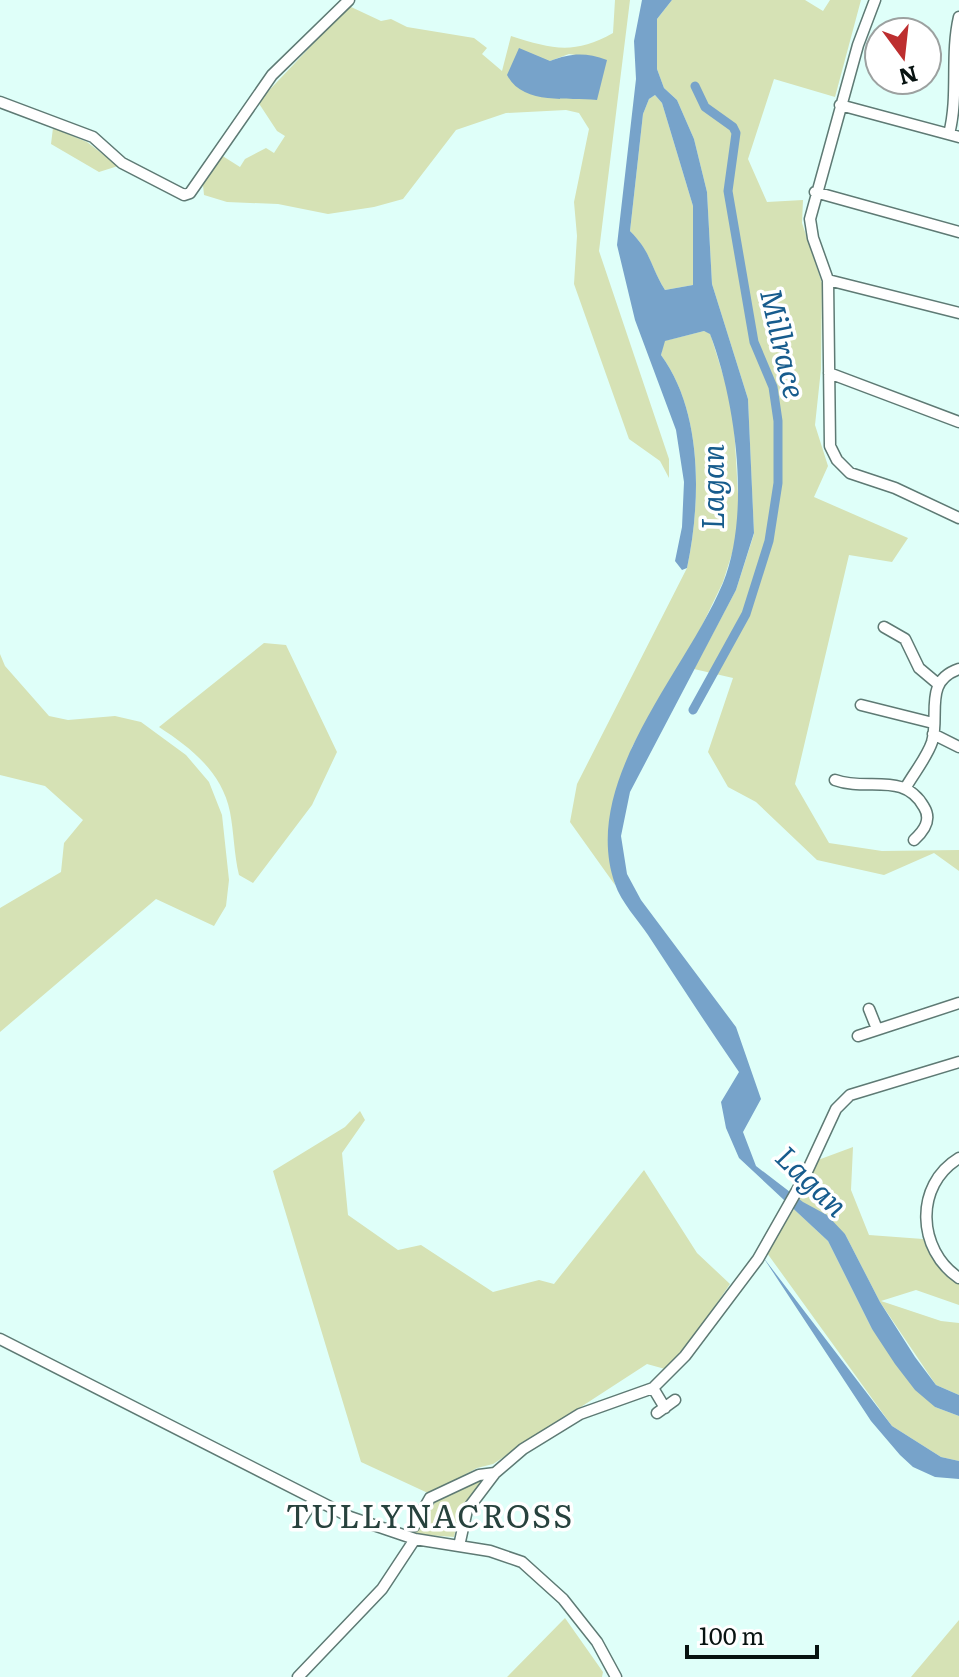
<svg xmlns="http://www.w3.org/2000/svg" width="959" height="1677" font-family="Literata,serif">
  <rect width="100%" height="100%" fill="#dffff9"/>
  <path fill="#d6e2b5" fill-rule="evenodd" d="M 615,0 L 630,0 L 599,251 L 669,459 L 669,478 L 660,461 L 629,439 L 574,284 L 577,236 L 574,202 L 589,129 L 579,113 L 566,110 L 506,113 L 456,130 L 403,199 L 374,207 L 328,214 L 278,204 L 227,202 L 204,195 L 203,185 L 221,155 L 240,167 L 245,159 L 266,148 L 274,153 L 285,136 L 277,131 L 258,102 L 349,6 L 381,21 L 391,19 L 407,27 L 474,38 L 487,48 L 482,54 L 502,71 L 511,36 C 552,49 574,55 613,33 ZM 519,48 L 550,61 L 569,54 L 606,60 L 601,82 Z
    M 672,0 L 805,0 L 823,11 L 830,0 L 861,0 L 835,97 L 774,79 L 748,159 L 767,202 L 803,200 L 802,223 L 822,283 L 821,369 L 815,425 L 828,466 L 814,497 L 908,538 L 892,562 L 849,555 L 795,784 L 829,843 L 882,851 L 959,850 L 959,871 L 934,853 L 884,875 L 817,860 L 756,802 L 728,787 L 708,752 L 733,678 L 694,669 L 736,590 L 754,534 L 748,399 L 712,284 L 707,192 L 694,139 L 677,100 L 664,88 L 657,69 L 657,19 Z
    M 655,95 L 662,103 L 693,206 L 693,285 L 665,290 C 650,266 651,252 630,231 L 643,114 L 649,99 Z
    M 53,128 L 87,142 L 118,166 L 99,172 L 51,144 Z
    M 704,331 L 710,333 L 733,407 L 739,512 L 735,544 L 723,582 L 696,638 L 632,747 L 608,845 L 615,885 L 570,822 L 577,784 L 687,568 C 701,502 703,412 661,355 L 664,341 Z
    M 264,643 L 286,645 L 337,752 L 312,805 L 253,883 L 239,875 C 234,854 234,833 230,812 C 222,772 191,748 159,727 Z
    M 0,654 L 5,666 L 49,716 L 68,720 L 115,716 L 141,722 L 186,755 L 209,782 L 222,815 L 229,880 L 226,906 L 214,926 L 156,899 L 0,1032 L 0,908 L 61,872 L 64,843 L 83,820 L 45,786 L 0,775 Z
    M 360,1111 L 365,1120 L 342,1153 L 348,1215 L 398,1250 L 421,1245 L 493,1292 L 539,1280 L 554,1284 L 644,1170 L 697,1253 L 730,1284 L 685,1350 L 665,1369 L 647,1364 L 493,1464 L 477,1468 L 430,1494 L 361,1462 L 273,1171 L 345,1127 Z
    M 853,1147 L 851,1190 L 869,1235 L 923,1239 L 929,1253 L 959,1281 L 959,1305 L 916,1290 L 881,1301 L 941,1321 L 959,1323 L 959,1395 L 936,1385 L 880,1302 L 845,1234 L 797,1198 L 818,1160 Z
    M 794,1209 L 828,1241 L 872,1329 L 935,1407 L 959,1416 L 959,1461 L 941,1457 L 892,1426 L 767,1253 Z
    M 484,1477 L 459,1515 L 454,1537 L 414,1534 L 438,1498 Z
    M 565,1618 L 603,1672 L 602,1677 L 507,1677 Z
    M 959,1620 L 959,1677 L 911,1677 Z"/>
  <path fill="#77a3ca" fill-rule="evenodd" d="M 642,0 L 672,0 L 657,19 L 657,69 L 664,88 L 677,100 L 694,139 L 707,192 L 712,284 L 748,399 L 754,533 L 736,590 L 630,792 L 621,836 L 627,874 L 641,900 L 736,1027 L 761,1099 L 743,1132 L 756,1166 L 803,1202 L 827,1215 L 845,1234 L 880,1302 L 915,1357 L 936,1385 L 959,1395 L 959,1416 L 935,1407 L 915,1390 L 895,1364 L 872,1329 L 828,1241 L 739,1158 L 726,1128 L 721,1102 L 739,1072 C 708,1027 678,981 648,935 C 638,920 621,902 615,884 C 579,781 686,672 723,583 C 751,514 736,402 710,334 L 704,331 L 665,341 L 661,355 C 703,412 701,502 687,568 L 682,570 L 675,561 L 682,527 L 684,482 L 676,430 L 635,320 L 617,245 L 636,79 L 634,41 ZM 655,95 L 662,103 L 693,206 L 693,285 L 665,290 C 649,264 652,253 630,231 L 643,114 L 649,99 Z
    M 519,48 L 550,61 C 571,53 585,52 607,60 L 597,100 C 567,97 523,106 507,75 Z
    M 763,1257 L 892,1426 L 941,1457 L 959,1461 L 959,1479 L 935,1477 L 913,1467 L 900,1455 L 871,1421 Z"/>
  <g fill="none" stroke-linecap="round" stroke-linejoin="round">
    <path stroke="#77a3ca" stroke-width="9" d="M 693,710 L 746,614 L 769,541 L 778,483 L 778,421 L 773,387 L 754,342 L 728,191 L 736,133 L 733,127 L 705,107 L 695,86"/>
    <g stroke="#5e7a74" stroke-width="13">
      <path id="minor" d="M 875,0 L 858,45 L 810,219 L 813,238 L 828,280 L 830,446 L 837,460 L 850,473 L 895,488 L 959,518
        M 0,102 L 93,137 L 122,163 L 184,195 L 190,193 L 272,75 L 349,0
        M 840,105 L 959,137
        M 949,134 C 959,95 950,56 959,17
        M 815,192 L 959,232
        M 828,280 L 959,313
        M 829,373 L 959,422
        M 884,627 L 905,639 L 919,668 L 938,684
        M 861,705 L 933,723
        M 933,734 L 959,747
        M 835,780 C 867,792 904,771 924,807 C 932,820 924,831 914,840
        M 906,787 C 914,773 927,757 932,742 C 940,715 923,681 959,669
        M 869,1009 L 877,1029
        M 858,1036 L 959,1003
        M 959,1158 C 914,1185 917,1250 959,1278
        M 0,1339 L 350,1517 L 415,1539 L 490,1551 L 522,1562 L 563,1599 L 597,1642 L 616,1677
        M 653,1388 L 665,1408
        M 657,1413 L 675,1400
        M 300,1522 L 313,1500
        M 414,1526 L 430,1498 L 479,1475 L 495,1473
        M 459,1546 L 467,1510 L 495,1473 L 523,1449 L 580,1414 L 653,1388 L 685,1356 L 758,1259 L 804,1178 L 836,1109 L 850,1095 L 959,1062
        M 298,1677 L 382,1589 L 415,1539"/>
    </g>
    <use href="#minor" stroke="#fff" stroke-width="10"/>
  </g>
  <g text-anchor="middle" stroke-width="7" stroke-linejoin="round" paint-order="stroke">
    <g font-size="30" font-style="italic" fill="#175c8d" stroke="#fff">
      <text transform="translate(782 344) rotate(77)" y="10">Millrace</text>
      <text transform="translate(714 487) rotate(-90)" y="10">Lagan</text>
      <text transform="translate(811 1182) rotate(44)" y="10">Lagan</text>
    </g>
    <g font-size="32" letter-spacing="2" fill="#27423d" stroke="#fff">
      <text x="430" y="1528">TULLYNACROSS</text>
    </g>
  </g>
  <g transform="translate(903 56) rotate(165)"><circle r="38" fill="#ffffff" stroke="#9ca1a0" stroke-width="2"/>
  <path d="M0-6L14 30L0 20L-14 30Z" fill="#bd2e2f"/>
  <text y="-12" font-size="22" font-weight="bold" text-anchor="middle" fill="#081311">N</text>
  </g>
  <path d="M687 1645v12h130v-12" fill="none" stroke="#081311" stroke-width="4"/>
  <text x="699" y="1645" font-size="24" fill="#081311" stroke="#ffffff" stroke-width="6" paint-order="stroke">100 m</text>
</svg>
